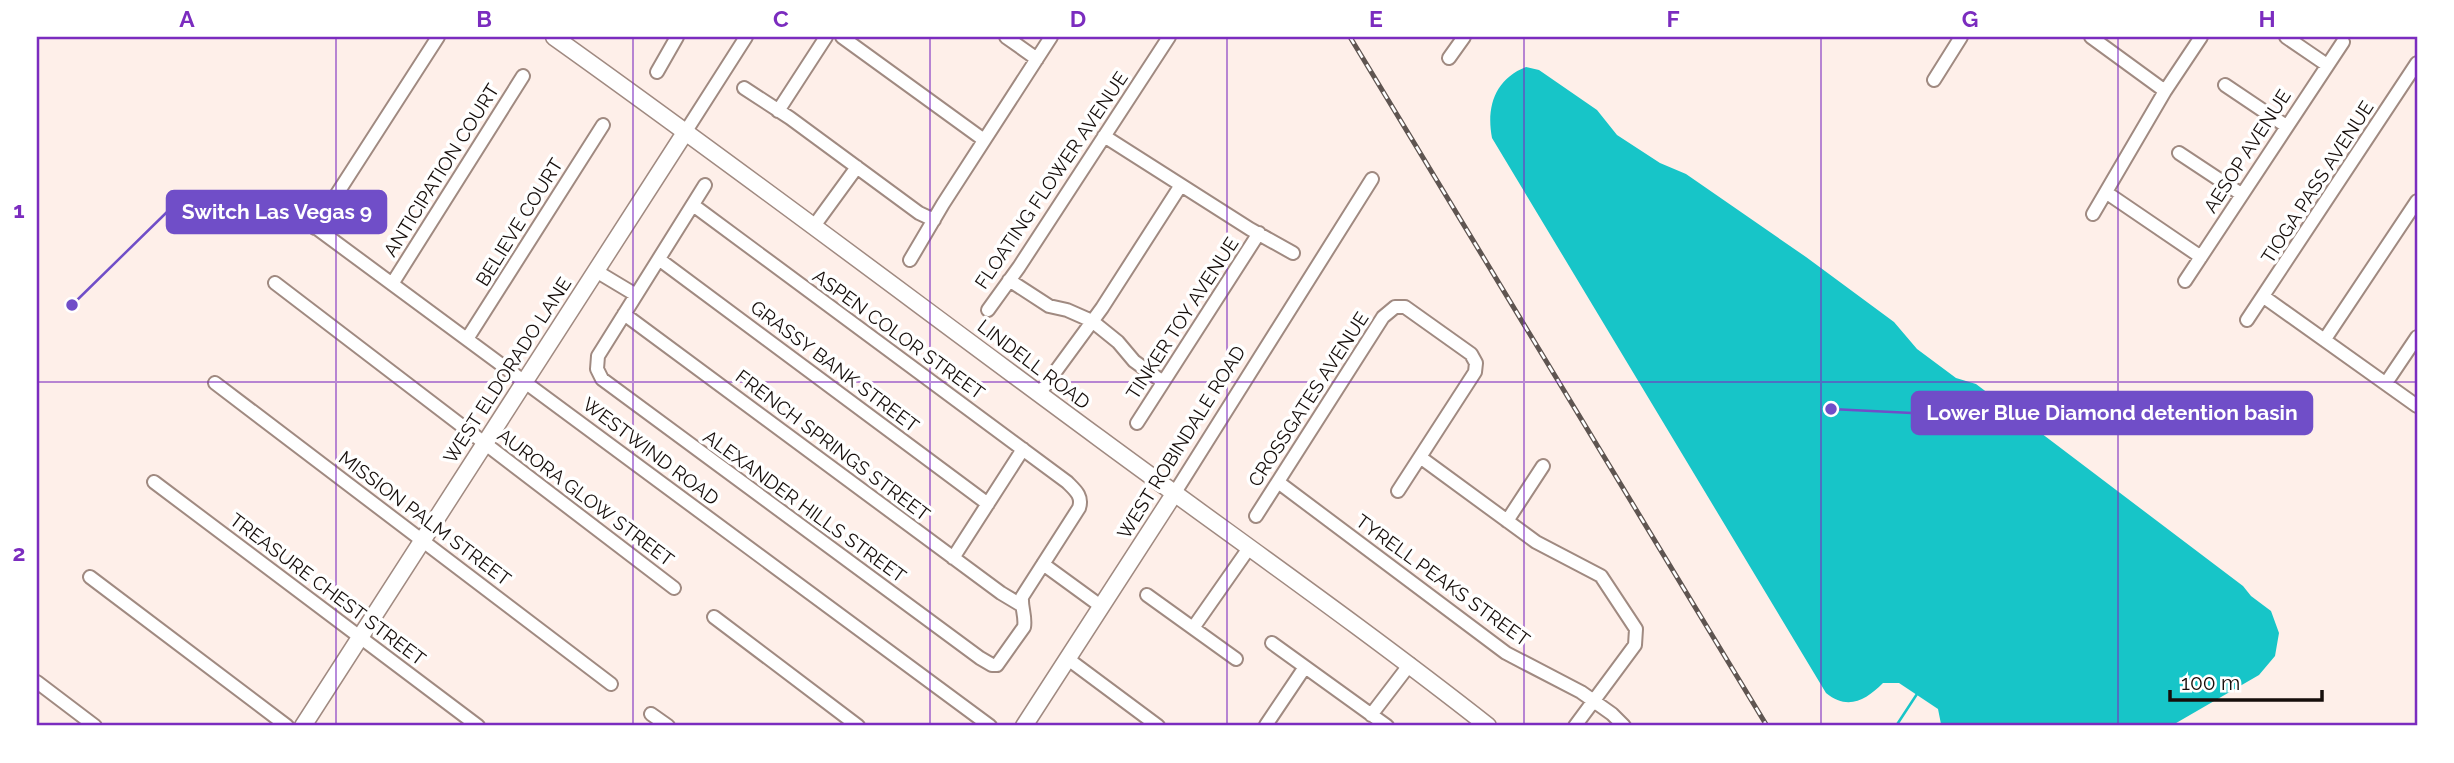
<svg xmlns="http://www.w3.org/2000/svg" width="2454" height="763" font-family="Raleway,sans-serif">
  <rect width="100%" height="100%" fill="#feefe9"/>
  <path fill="#17c5c8" d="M 1526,67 L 1539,70 L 1597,110 L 1617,135 L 1660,163 L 1686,174 L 1806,257 L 1894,322 L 1917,349 L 1956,378 L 1976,384 L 2243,586 L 2251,596 L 2271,611 L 2279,633 L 2275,656 L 2259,675 L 2171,726 L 1940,726 L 1941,724 L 1938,709 L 1899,683 L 1883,683 C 1866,700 1848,711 1826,693 L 1492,138 C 1486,107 1495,79 1526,67 Z"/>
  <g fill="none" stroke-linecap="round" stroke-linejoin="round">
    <path stroke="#17c5c8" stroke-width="2.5" d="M 1896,726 L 1917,694"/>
    <g stroke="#a08a81" stroke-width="16">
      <path id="minor" d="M 842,37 L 984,140
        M 1006,37 L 1037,59
        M 2091,37 L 2165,91
        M 2286,37 L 2327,65
        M 1449,58 L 1464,37
        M 657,72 L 677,37
        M 1934,80 L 1961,37
        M 2225,85 L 2286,126
        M 744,88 L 790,118 L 919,213 L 934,220
        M 778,111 L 826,37
        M 686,131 L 746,37
        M 1104,136 L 1250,229 L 1293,253
        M 2179,153 L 2241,194
        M 2107,193 L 2201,257
        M 693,205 L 1067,482 C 1075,490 1083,496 1079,508 L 1022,597 C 1021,607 1026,617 1024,627 L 997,665 L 992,665 L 980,658 L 602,379 L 597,369 L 598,356 L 705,185
        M 288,207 L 990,726
        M 2093,214 L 2165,91 L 2201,37
        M 814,226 L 857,167
        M 315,228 L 438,37
        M 660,260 L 988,504
        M 910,260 L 943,204 L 1051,37
        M 596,271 L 636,295
        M 1009,280 L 1049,306 L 1067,310 L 1092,321 L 1118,342 L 1134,361 L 1163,382
        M 2185,281 L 2343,42
        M 275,283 L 674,588
        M 392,284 L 523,76
        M 2264,297 L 2417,406
        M 988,310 L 1019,267 L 1169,37
        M 624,314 L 1001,593 L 1021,605
        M 2247,320 L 2417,63
        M 467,339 L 603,125
        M 2325,339 L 2417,201
        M 215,383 L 611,684
        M 2386,383 L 2417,337
        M 1039,394 L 1102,308 L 1181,185
        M 1137,423 L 1259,233
        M 1420,457 L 1536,542 L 1601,576 L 1636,629 L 1635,645 L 1575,726
        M 154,482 L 478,726
        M 1278,482 L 1506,653 L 1581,692 L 1612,714 L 1624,726
        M 1174,494 L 1372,179
        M 1256,516 L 1383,317 L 1395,307 L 1405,307 L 1471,354 L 1476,363 L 1475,372 L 1398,491
        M 1507,521 L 1543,466
        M 953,558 L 1023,449
        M 1043,564 L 1102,607
        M 90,577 L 287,726
        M 1147,595 L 1236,659
        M 714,617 L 858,726
        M 1193,628 L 1249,548
        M 1272,643 L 1387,726
        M 1068,659 L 1158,726
        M 37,682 L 95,726
        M 651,714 L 668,726
        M 1371,715 L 1410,664
        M 1266,725 L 1305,667"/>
    </g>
    <g stroke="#a08a81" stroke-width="19">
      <path id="tertiary" d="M 554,37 C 738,168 917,304 1099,438 C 1229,534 1361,626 1488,726
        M 303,726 L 686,131
        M 1024,726 L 1174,494"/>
    </g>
    <use href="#minor" stroke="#fff" stroke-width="12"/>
    <use href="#tertiary" stroke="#fff" stroke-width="16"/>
    <g stroke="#5f5551" stroke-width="5">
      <path id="rail" d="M 1350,37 L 1767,726"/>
    </g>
    <use href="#rail" stroke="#fff" stroke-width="2.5" stroke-dasharray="8" stroke-linecap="butt"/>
  </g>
  <path fill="none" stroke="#7b2cbf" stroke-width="2" stroke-opacity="0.55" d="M 336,37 L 336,726M 633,37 L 633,726M 930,37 L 930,726M 1227,37 L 1227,726M 1524,37 L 1524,726M 1821,37 L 1821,726M 2118,37 L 2118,726M 37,382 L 2417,382"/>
  <g text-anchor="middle" stroke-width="7" stroke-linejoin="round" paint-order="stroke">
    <g font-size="19" fill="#160e0b" stroke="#fff">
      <text transform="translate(2247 151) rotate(-57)" y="7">AESOP AVENUE</text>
      <text transform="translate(441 170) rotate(-58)" y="7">ANTICIPATION COURT</text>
      <text transform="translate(1051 180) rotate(-56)" y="7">FLOATING FLOWER AVENUE</text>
      <text transform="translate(2317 182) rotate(-57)" y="7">TIOGA PASS AVENUE</text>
      <text transform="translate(519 222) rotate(-58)" y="7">BELIEVE COURT</text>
      <text transform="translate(1182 318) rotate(-57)" y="7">TINKER TOY AVENUE</text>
      <text transform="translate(899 334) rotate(36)" y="7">ASPEN COLOR STREET</text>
      <text transform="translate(1034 364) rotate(37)" y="7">LINDELL ROAD</text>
      <text transform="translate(835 366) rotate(37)" y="7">GRASSY BANK STREET</text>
      <text transform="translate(507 370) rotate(-57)" y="7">WEST ELDORADO LANE</text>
      <text transform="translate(1308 399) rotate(-57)" y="7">CROSSGATES AVENUE</text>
      <text transform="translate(1181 442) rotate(-58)" y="7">WEST ROBINDALE ROAD</text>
      <text transform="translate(833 445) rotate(37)" y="7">FRENCH SPRINGS STREET</text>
      <text transform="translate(651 451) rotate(37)" y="7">WESTWIND ROAD</text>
      <text transform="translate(586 497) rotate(37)" y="7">AURORA GLOW STREET</text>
      <text transform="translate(805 506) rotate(36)" y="7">ALEXANDER HILLS STREET</text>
      <text transform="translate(425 518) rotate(37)" y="7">MISSION PALM STREET</text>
      <text transform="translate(1443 580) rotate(36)" y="7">TYRELL PEAKS STREET</text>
      <text transform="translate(328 589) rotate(37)" y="7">TREASURE CHEST STREET</text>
    </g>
  </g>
  <path fill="none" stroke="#704ec8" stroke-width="2.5" d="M72 305L167 212M1831 409L1912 413"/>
  <g fill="#704ec8" stroke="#fff" stroke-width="2.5">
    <circle cx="72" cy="305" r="7"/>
    <circle cx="1831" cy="409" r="7"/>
  </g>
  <g fill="#704ec8" stroke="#704ec8" stroke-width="2.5">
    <rect x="167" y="191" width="219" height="42" rx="7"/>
    <rect x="1912" y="392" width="400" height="42" rx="7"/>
  </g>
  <g font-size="21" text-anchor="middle" font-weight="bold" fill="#fff">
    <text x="277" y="219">Switch Las Vegas 9</text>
    <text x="2112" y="420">Lower Blue Diamond detention basin</text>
  </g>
  <rect width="2454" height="763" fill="none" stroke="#ffffff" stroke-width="77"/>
  <path d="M2170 690v10h152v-10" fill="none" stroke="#160e0b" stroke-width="3.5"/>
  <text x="2181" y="690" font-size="21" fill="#160e0b" stroke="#ffffff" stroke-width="5" paint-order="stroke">100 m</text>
  <rect x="38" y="38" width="2378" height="686" fill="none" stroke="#7b2cbf" stroke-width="2.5"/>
  <g font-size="23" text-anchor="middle" font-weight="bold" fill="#7b2cbf">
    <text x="187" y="27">A</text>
    <text x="484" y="27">B</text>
    <text x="781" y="27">C</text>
    <text x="1078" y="27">D</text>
    <text x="1376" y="27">E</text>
    <text x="1673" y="27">F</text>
    <text x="1970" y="27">G</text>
    <text x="2267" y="27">H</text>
    <text x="19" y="218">1</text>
    <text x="19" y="561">2</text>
  </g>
</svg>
